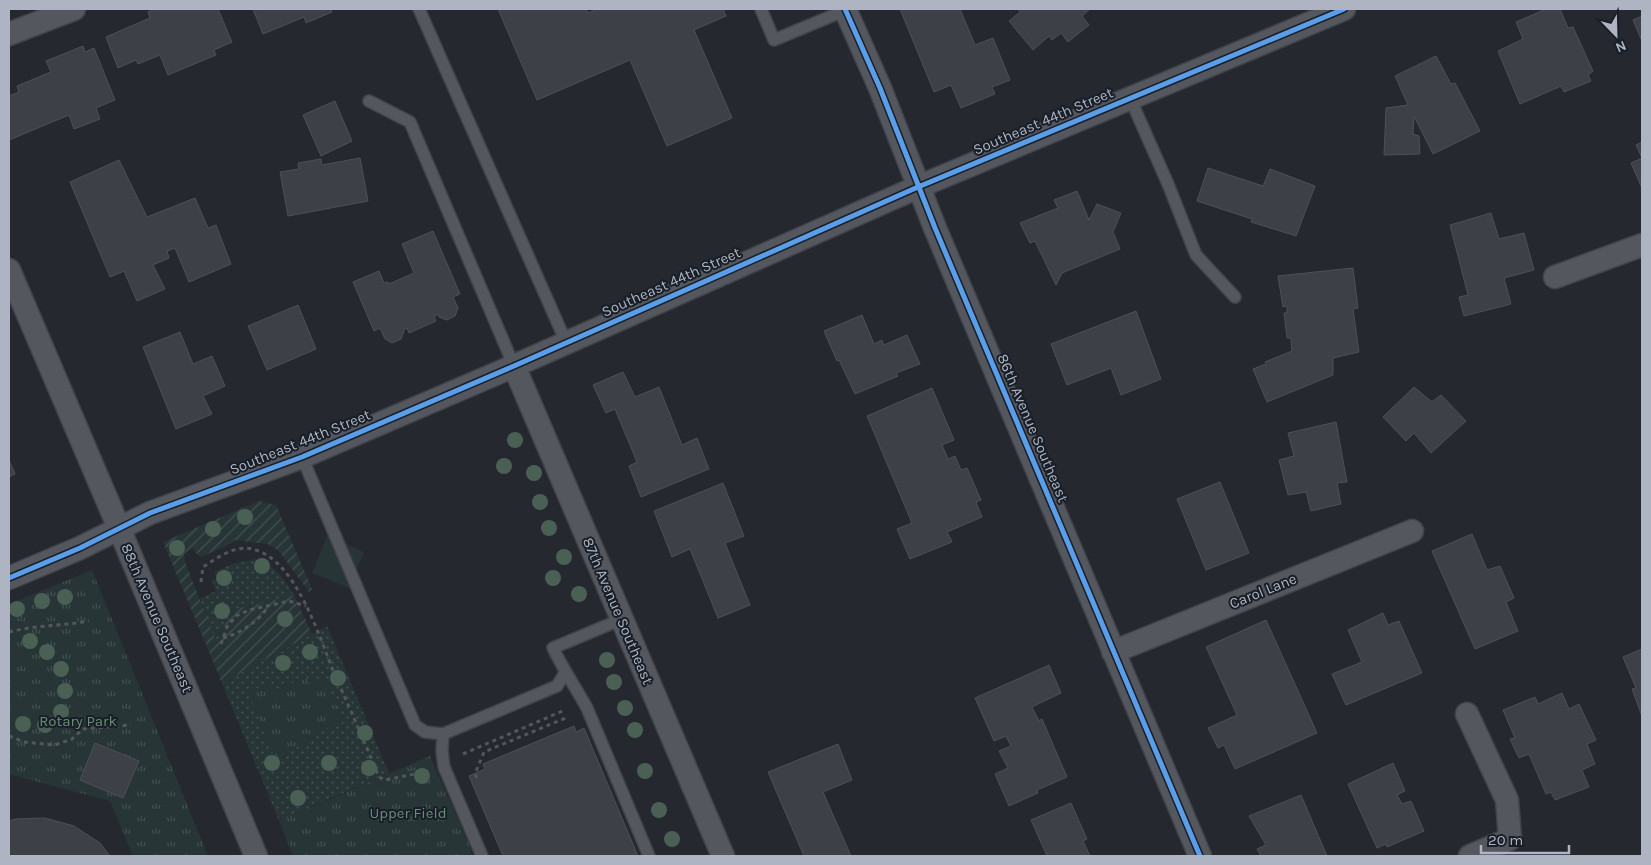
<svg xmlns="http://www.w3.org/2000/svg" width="1651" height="865" font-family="Karla,sans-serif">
  <defs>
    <pattern id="grass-dots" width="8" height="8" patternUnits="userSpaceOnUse" patternTransform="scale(1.25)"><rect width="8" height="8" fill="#273537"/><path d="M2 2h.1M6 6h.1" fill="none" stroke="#445052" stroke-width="1.8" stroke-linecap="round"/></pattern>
    <pattern id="park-tufts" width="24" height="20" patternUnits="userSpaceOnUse" patternTransform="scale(1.25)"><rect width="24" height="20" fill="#273537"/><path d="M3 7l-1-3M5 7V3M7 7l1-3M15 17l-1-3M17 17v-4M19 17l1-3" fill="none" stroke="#445052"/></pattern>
    <pattern id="garden-furrows" width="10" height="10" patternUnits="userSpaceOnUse" patternTransform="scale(1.25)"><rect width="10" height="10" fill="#273537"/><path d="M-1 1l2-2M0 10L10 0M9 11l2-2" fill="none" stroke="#445052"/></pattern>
  </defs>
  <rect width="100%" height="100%" fill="#25282f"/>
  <path fill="url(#grass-dots)" fill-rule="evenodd" d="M 255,559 C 274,563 284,579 294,595 L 232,610 L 216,644 L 200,598 L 216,591 L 212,581 L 217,578 L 214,572 L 232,564 Z
    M 327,626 L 389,773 L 279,821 L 222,683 ZM 306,678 L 309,684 L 311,735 L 314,740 L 248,692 L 271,683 L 274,691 Z"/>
  <path fill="url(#park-tufts)" d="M 92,570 L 208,856 L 133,856 L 110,801 L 9,774 L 9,604 Z
    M 306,677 L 309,683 L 325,677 L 343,722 L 312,734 L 314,740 L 274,757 L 248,692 L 271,683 L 275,691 Z
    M 430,756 L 468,842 L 472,856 L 293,856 L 279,821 Z"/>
  <path fill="url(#garden-furrows)" d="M 259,501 L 276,505 L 312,589 L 309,592 L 278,550 L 267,544 L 235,540 L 225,547 L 200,557 L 192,548 L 184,554 L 185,562 L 212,630 L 216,643 L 232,610 L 294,595 L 312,634 L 222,683 L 163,542 Z"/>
  <path fill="#273537" d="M 327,536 L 364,552 L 349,588 L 312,573 Z"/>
  <path fill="#3d4046" stroke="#4c5057" d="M 156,9 L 179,9 L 180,10 L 184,9 L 218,9 L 232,42 L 214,50 L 216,55 L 168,75 L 160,55 L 138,64 L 136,60 L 118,68 L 106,37 L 150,18 L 148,12 Z
    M 253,9 L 331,9 L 332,12 L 306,23 L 304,17 L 263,34 Z
    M 498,9 L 586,9 L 588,13 L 598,9 L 723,9 L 726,16 L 694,30 L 732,118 L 667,146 L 630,60 L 537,100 Z
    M 900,9 L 960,9 L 975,45 L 993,38 L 1010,80 L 992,87 L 995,94 L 961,108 L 951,85 L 934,92 Z
    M 1018,9 L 1090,9 L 1082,16 L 1089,25 L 1068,42 L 1061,33 L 1052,40 L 1049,36 L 1033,50 L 1009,21 L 1020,12 Z
    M 1546,9 L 1560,9 L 1568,28 L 1573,27 L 1593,71 L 1588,75 L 1591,81 L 1564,92 L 1561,86 L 1520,104 L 1498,51 L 1523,39 L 1516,22 Z
    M 1642,16 L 1642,41 L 1633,20 Z
    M 83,46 L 85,52 L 94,48 L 115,100 L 96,108 L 100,119 L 74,129 L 69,115 L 9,140 L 9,96 L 19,92 L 17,86 L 51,72 L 46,61 Z
    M 1436,56 L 1451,84 L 1455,83 L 1480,131 L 1433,154 L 1414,116 L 1413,134 L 1419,136 L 1420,154 L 1384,155 L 1386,108 L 1408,105 L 1395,76 Z
    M 335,101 L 352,141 L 321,156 L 303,115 Z
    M 1642,142 L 1642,188 L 1631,163 L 1642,158 L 1636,145 Z
    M 360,158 L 368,201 L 288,216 L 280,172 L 299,169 L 298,163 L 321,159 L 322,165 Z
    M 119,160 L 147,217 L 195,198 L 208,228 L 216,225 L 231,264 L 189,282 L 175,248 L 167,251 L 169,258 L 153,265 L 165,289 L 137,301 L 124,271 L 110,277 L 70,182 Z
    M 1208,168 L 1263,186 L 1270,169 L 1315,186 L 1296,236 L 1251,222 L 1252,219 L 1197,201 Z
    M 1077,191 L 1089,220 L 1097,204 L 1121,213 L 1113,232 L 1120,249 L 1062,273 L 1056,285 L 1035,241 L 1030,243 L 1020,223 L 1058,208 L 1054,200 Z
    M 1491,213 L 1499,239 L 1524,233 L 1534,270 L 1504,278 L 1511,304 L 1464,316 L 1459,297 L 1468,295 L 1450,225 Z
    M 433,231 L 460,294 L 453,297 L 458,308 L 455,316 L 447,320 L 439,317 L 438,314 L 434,317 L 436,321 L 409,333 L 407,328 L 404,329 L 404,331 L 401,339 L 392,343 L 385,339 L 380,328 L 374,331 L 353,282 L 379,271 L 384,283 L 388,282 L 389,284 L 414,273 L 402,244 Z
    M 1353,268 L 1358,308 L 1353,309 L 1359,352 L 1333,358 L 1333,375 L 1267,402 L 1253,369 L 1266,364 L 1265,362 L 1292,351 L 1291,338 L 1287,338 L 1284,313 L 1287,313 L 1287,306 L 1283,307 L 1278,276 Z
    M 298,305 L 316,349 L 267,370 L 248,326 Z
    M 1136,311 L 1161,379 L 1121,395 L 1111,368 L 1067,385 L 1051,344 Z
    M 862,315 L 874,344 L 882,340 L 884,345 L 907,335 L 920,364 L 896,373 L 898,376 L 855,394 L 839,360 L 837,361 L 824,331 Z
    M 180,332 L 193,364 L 212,356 L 225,386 L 203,396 L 212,414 L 176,429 L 143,347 Z
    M 623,372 L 635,397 L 659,387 L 682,445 L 697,438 L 709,469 L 641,497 L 629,466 L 637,462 L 615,409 L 606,413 L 593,385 Z
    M 1414,387 L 1432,402 L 1441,395 L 1466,421 L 1431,453 L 1414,433 L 1406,441 L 1383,417 Z
    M 932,388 L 954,440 L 942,445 L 948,459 L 955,456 L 961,470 L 967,468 L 981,500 L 976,502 L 982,517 L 947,532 L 952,542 L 910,559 L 897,529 L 912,523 L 867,416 Z
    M 1336,422 L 1347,482 L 1337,483 L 1341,504 L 1311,511 L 1306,492 L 1288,495 L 1279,460 L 1294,456 L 1288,433 Z
    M 9,460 L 15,474 L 9,477 Z
    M 1220,482 L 1249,553 L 1206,570 L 1177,499 Z
    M 723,483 L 744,536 L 725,543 L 750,605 L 718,618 L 690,549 L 672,557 L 654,511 Z
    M 1472,534 L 1487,570 L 1500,566 L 1514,598 L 1506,602 L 1518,631 L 1475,649 L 1432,551 Z
    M 1383,613 L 1388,625 L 1399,621 L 1422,673 L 1346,705 L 1332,674 L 1362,662 L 1348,630 Z
    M 1266,620 L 1317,733 L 1235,769 L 1224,745 L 1218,748 L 1208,728 L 1237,715 L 1206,647 Z
    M 1642,649 L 1642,716 L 1632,689 L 1636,688 L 1623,657 Z
    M 1049,665 L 1061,693 L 1032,707 L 1039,721 L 1042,719 L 1067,777 L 1037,790 L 1038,793 L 1009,806 L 995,774 L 1008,768 L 999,751 L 1011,746 L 1006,736 L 994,741 L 975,698 Z
    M 1562,693 L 1569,709 L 1579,704 L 1596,740 L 1587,744 L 1595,764 L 1582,770 L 1589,787 L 1555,800 L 1551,792 L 1546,794 L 1529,754 L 1519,758 L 1510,739 L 1515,738 L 1503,710 L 1535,697 L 1538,704 Z
    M 574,726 L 576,732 L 584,728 L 638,856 L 503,856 L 469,776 L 485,769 L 483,764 Z
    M 95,743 L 139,761 L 123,798 L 80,780 Z
    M 838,744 L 852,780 L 823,792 L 851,856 L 804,856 L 768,772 Z
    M 1393,763 L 1405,791 L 1397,795 L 1402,804 L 1411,801 L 1424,831 L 1387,847 L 1386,844 L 1377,848 L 1348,784 Z
    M 1301,795 L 1327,856 L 1261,856 L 1257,849 L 1266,845 L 1249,816 Z
    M 1071,803 L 1087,839 L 1083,841 L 1090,856 L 1047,856 L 1031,820 Z
    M 45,818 L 74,826 L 100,843 L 110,856 L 9,856 L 9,821 L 15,819 Z"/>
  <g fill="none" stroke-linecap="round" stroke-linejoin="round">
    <g stroke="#414348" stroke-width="14">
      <path id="service" d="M 419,9 L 566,342
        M 761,9 L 774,40 L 846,10
        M 1130,98 L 1168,184 L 1196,255 L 1235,297
        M 369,101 L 410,122 L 514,366
        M 302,457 L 415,725 L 425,732 L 443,734 L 557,686 L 565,673
        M 622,619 L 553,648 C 563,669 576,688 587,708 L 649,856
        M 443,734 L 442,751 L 444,767 L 482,856"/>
    </g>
    <g stroke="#414348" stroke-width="25">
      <path id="minor" d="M 845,9 L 880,88 L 935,228 L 1200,856
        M 9,34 L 74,9
        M 9,270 L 119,528 L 256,856
        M 1555,277 L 1642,245
        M 514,366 L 723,856
        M 9,578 L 80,548 L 150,513 L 302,457 L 514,366 L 918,187 L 1344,9
        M 1113,652 L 1412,531
        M 1467,714 L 1507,800 L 1510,839 L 1470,856"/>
    </g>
    <path stroke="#53565b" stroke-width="3" stroke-dasharray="4 4" stroke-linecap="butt" d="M 201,582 L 203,567 C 217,558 234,545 252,549 C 297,559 319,638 335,675 C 350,709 365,743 379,777 L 385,780 L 424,772
      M 9,632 C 35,625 62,626 89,621
      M 223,638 C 239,634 258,622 268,607
      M 221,644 L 227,627 L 236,616 L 249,610 L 289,601 L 306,606
      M 9,736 L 24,742 L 55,745 L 72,739 L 83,729 L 131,725
      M 463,754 L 565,710
      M 477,778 L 475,774 L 484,752 L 568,717"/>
    <use href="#service" stroke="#54575e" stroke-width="11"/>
    <use href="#minor" stroke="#54575e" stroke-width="22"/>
    <g stroke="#191f28" stroke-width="8">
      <path id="cycleway" d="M 845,9 L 880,88 L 935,228 L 1200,856
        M 9,578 L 80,548 L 150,513 L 302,457 L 514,366 L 918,187 L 1344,9"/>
    </g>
    <use href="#cycleway" stroke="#5a9eea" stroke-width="5"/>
  </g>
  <g fill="#4a6054">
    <circle cx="515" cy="440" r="8"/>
    <circle cx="504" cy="466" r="8"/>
    <circle cx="534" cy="473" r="8"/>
    <circle cx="540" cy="502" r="8"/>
    <circle cx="245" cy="517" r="8"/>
    <circle cx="549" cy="528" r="8"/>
    <circle cx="213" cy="529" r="8"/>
    <circle cx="177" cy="548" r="8"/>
    <circle cx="564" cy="557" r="8"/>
    <circle cx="262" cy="566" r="8"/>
    <circle cx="224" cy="578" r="8"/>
    <circle cx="553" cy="578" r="8"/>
    <circle cx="579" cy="594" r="8"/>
    <circle cx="65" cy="597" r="8"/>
    <circle cx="42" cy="601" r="8"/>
    <circle cx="17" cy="609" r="8"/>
    <circle cx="222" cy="611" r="8"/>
    <circle cx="285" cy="619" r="8"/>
    <circle cx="30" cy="641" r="8"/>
    <circle cx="47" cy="652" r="8"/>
    <circle cx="310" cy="652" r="8"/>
    <circle cx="607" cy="660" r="8"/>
    <circle cx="283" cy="663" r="8"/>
    <circle cx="61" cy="669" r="8"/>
    <circle cx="338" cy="678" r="8"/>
    <circle cx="614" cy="682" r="8"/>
    <circle cx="65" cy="691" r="8"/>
    <circle cx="625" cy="708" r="8"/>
    <circle cx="61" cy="712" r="8"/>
    <circle cx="23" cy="724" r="8"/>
    <circle cx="45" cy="725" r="8"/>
    <circle cx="635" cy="730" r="8"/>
    <circle cx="365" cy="733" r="8"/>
    <circle cx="272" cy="763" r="8"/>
    <circle cx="329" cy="763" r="8"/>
    <circle cx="369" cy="768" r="8"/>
    <circle cx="645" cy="771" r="8"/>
    <circle cx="422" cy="776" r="8"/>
    <circle cx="298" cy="798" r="8"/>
    <circle cx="659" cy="810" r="8"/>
    <circle cx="672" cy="839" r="8"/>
  </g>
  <g text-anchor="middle" stroke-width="4" stroke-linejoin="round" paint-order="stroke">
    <g font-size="15" fill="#aeb4c1" stroke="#191f28">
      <text transform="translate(1043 121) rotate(-23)" y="5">Southeast 44th Street</text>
      <text transform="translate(671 282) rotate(-24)" y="5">Southeast 44th Street</text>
      <text transform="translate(1033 428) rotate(67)" y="5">86th Avenue Southeast</text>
      <text transform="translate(300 442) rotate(-22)" y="5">Southeast 44th Street</text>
      <text transform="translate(1263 591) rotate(-22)" y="5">Carol Lane</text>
      <text transform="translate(618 611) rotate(67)" y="5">87th Avenue Southeast</text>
      <text transform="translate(157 618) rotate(67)" y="5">88th Avenue Southeast</text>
    </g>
    <g font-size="15" fill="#698e73" stroke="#191f28">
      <text x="78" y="726">Rotary Park</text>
      <text x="408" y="818">Upper Field</text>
    </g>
  </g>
  <rect width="1651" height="865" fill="none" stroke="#aeb4c1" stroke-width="20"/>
  <g transform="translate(1616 35) rotate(157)" stroke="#191f28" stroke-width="4" paint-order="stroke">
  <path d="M0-4L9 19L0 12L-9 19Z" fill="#aeb4c1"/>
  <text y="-8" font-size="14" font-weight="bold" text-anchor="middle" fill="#aeb4c1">N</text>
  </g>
  <path d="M1481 845v8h88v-8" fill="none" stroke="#aeb4c1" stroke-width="2.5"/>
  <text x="1488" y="845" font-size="15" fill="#aeb4c1" stroke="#191f28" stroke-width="4" paint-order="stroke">20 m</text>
</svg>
